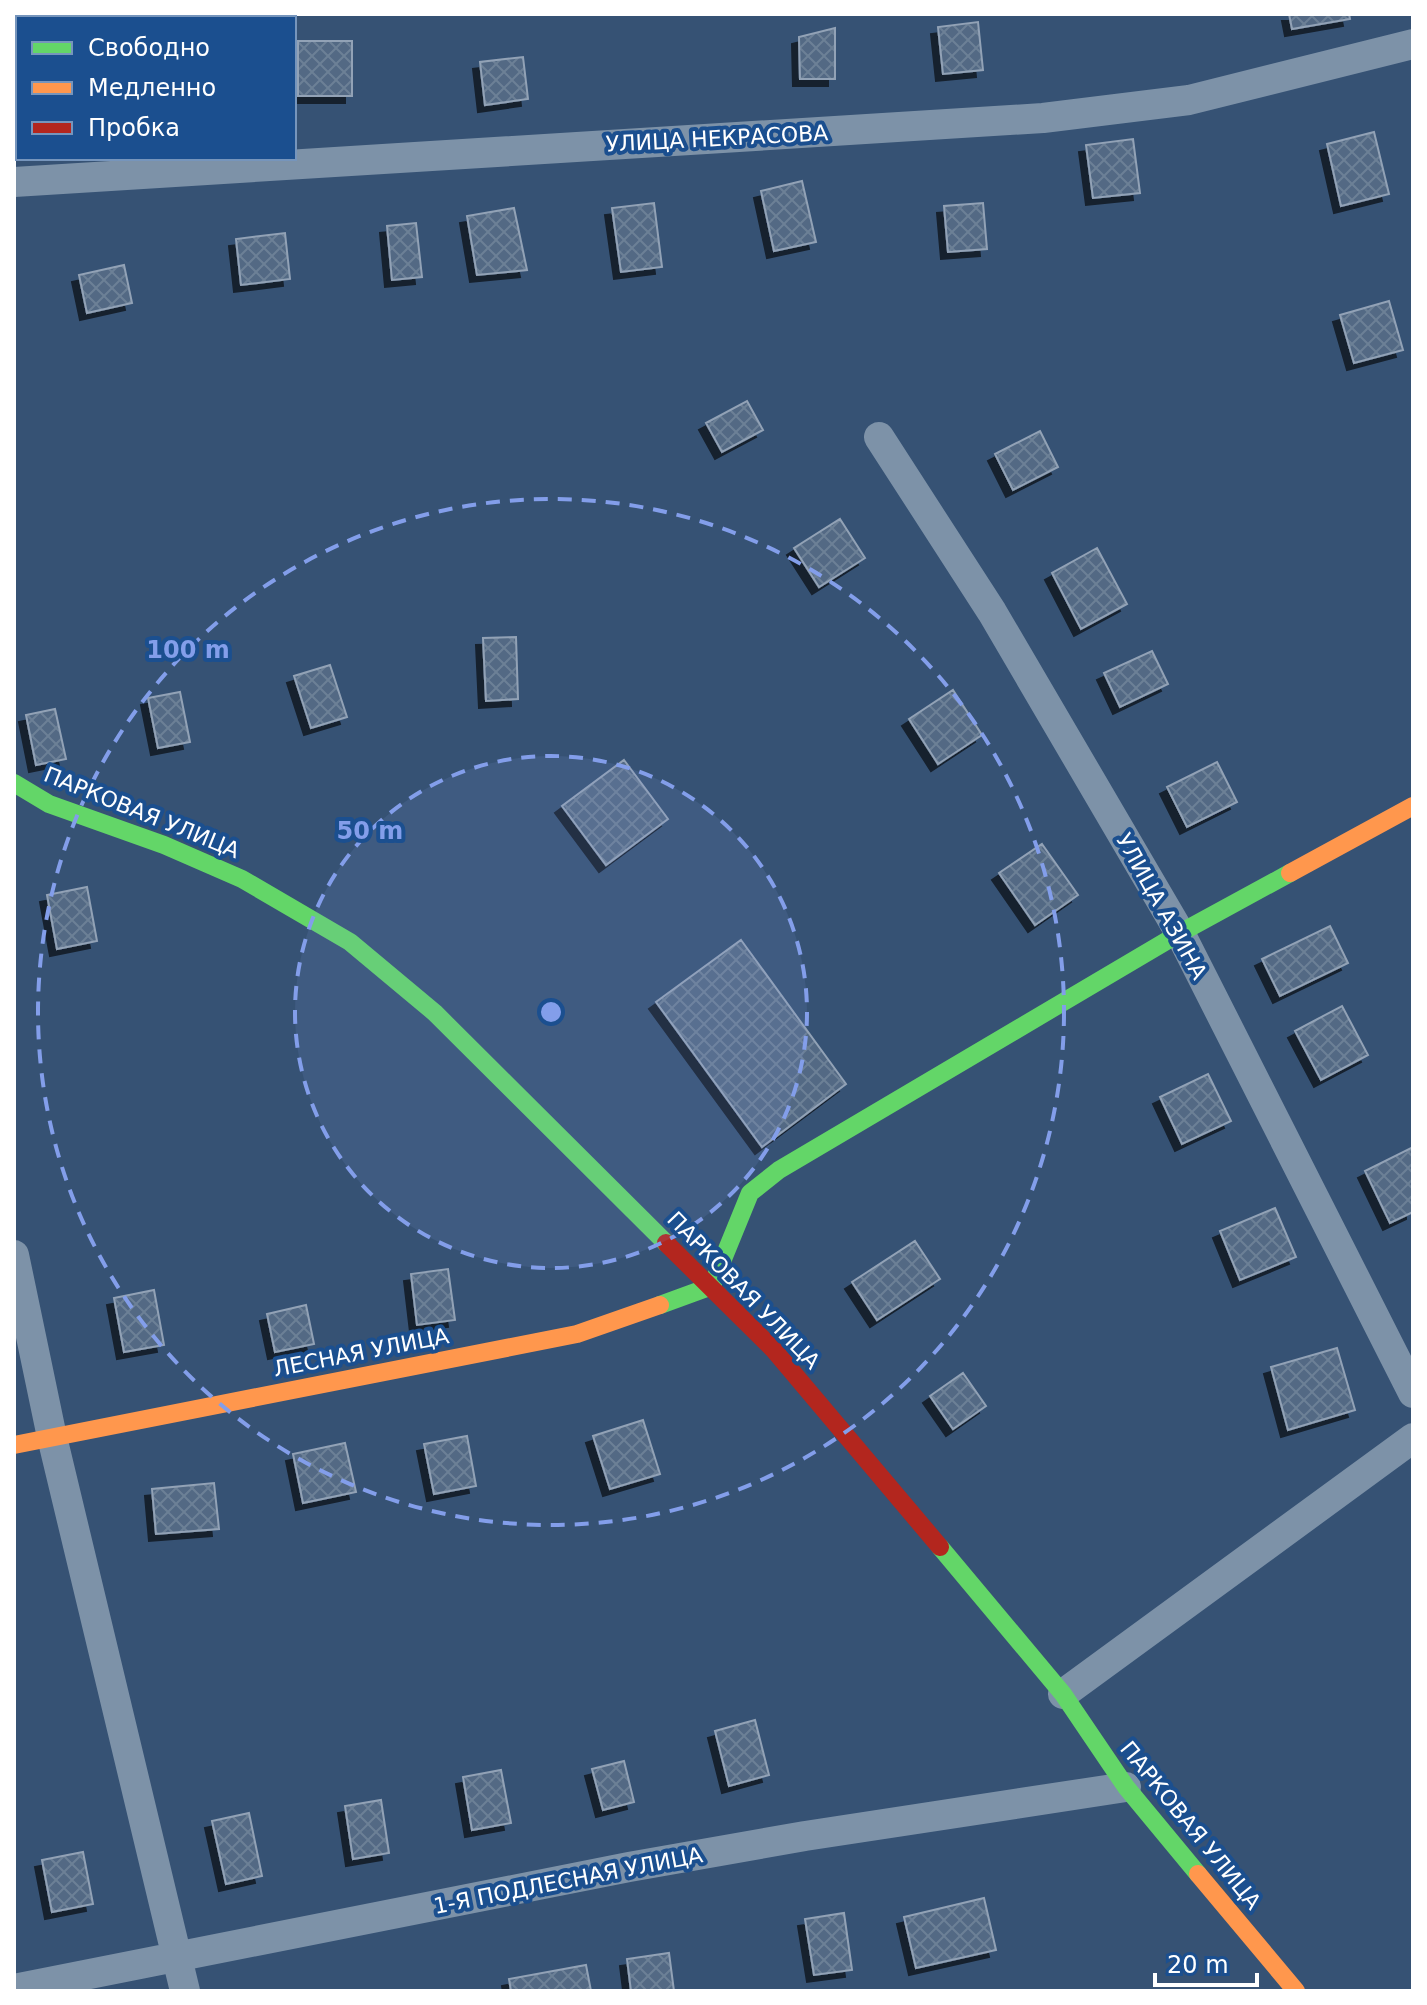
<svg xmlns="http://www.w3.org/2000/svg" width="1427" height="2005" font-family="'DejaVu Sans',sans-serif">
  <defs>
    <pattern id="building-cross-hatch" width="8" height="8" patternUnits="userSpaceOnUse" patternTransform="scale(2)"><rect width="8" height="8" fill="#526984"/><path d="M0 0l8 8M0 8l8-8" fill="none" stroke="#6c8096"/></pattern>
    <filter id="shadow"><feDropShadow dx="-7" dy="7" stdDeviation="0" flood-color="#0009"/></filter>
  </defs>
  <rect width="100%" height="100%" fill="#365274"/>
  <path fill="url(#building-cross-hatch)" stroke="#92a2b6" stroke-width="2" filter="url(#shadow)" d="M 1289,14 L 1349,14 L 1350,19 L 1292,29 Z
    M 978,22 L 983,70 L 943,74 L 938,27 Z
    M 835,28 L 835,79 L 800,79 L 799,37 Z
    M 298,41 L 352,41 L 352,96 L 298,96 Z
    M 523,57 L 528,99 L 485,105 L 480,62 Z
    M 1374,132 L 1389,194 L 1341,206 L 1327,144 Z
    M 1133,139 L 1140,193 L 1093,198 L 1086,145 Z
    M 802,181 L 816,242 L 774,251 L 761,191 Z
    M 654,203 L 662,267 L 621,272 L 612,208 Z
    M 983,203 L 987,249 L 948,252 L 944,206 Z
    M 514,208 L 527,270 L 477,275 L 467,216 Z
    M 416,223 L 422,277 L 392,280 L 387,226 Z
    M 285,233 L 290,279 L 241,285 L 236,239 Z
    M 124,265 L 132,303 L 87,313 L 79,275 Z
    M 1389,301 L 1403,350 L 1354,363 L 1340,315 Z
    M 747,401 L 763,430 L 722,452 L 706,423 Z
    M 1040,431 L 1058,467 L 1013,490 L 995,454 Z
    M 840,519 L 865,558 L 819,587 L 794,548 Z
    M 1097,548 L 1127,604 L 1081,629 L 1052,573 Z
    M 516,637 L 518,699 L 486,701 L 483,638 Z
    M 1152,651 L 1168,684 L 1120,707 L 1104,673 Z
    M 330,665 L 347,717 L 311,728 L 294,676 Z
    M 953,690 L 982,735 L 938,764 L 909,719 Z
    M 180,692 L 190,742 L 158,748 L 148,698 Z
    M 55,709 L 66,759 L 36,765 L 26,715 Z
    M 624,760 L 668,819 L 606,865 L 562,806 Z
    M 1217,762 L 1237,802 L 1187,827 L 1167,787 Z
    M 1042,844 L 1078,895 L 1035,925 L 999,873 Z
    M 87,887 L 97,941 L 57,949 L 47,895 Z
    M 1330,926 L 1348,963 L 1280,996 L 1262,959 Z
    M 741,940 L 846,1084 L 762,1147 L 656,1002 Z
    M 1342,1006 L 1368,1055 L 1321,1080 L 1295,1031 Z
    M 1208,1074 L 1231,1121 L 1182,1144 L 1160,1097 Z
    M 1413,1147 L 1413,1212 L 1390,1223 L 1365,1171 Z
    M 1275,1208 L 1296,1257 L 1240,1280 L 1220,1231 Z
    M 915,1241 L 940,1279 L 877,1320 L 852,1282 Z
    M 448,1269 L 455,1320 L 417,1325 L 411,1274 Z
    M 154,1290 L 164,1345 L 124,1352 L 114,1298 Z
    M 306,1305 L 314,1344 L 275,1352 L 267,1314 Z
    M 1337,1348 L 1355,1410 L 1288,1430 L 1271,1367 Z
    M 963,1373 L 986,1406 L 953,1429 L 930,1396 Z
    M 643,1420 L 660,1474 L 610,1489 L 593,1436 Z
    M 467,1436 L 476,1486 L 434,1494 L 424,1444 Z
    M 345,1443 L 356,1492 L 303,1503 L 293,1454 Z
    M 214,1483 L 219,1529 L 156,1534 L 152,1489 Z
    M 755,1720 L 769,1775 L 729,1786 L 715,1731 Z
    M 624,1761 L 634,1802 L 603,1810 L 592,1769 Z
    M 501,1770 L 511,1823 L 472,1830 L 463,1777 Z
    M 381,1800 L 389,1853 L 353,1859 L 345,1806 Z
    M 249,1813 L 262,1876 L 226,1884 L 212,1821 Z
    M 83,1852 L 93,1904 L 52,1912 L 42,1860 Z
    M 984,1898 L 996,1950 L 916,1968 L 904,1917 Z
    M 844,1913 L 852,1970 L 814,1975 L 805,1919 Z
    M 669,1953 L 674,1991 L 631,1991 L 627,1959 Z
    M 586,1965 L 591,1991 L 511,1991 L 509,1979 Z"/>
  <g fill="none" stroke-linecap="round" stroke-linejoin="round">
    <path stroke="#7d92a8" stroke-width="30" d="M 14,182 L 1043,118 L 1189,100 L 1413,44
      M 879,437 L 992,612 L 1180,933 L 1413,1393
      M 14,1255 L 52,1437 L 185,1991
      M 1063,1694 L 1413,1438
      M 14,1989 L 629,1867 L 805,1836 L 1126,1787"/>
    <path stroke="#63d668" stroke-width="18" d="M 14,783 L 49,804 L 164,845 L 242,879 L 350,942 L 435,1013 L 666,1243
      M 660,1305 L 712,1286 L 750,1193 L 779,1170 L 1180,933 L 1290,873
      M 940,1547 L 1063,1694 L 1126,1787 L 1198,1874"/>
    <path stroke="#ff974d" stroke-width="18" d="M 1290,873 L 1413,806
      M 14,1445 L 577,1334 L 660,1305
      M 1198,1874 L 1296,1991"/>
    <path stroke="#b3261e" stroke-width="18" d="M 666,1243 L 773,1349 L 940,1547"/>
  </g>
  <circle cx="551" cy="1012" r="256" fill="#839eea" fill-opacity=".12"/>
  <g fill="none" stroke="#839eea" stroke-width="4" stroke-dasharray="14 10">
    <circle cx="551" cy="1012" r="256"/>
    <circle cx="551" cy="1012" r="513"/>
  </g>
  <g text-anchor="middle" stroke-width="8" stroke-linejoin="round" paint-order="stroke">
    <g font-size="22" fill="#fff" stroke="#1b4f8f">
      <text transform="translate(717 138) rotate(-3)" y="8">УЛИЦА НЕКРАСОВА</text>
      <text transform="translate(142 812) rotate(22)" y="8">ПАРКОВАЯ УЛИЦА</text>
      <text transform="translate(1162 906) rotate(61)" y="8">УЛИЦА АЗИНА</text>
      <text transform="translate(744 1290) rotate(46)" y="8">ПАРКОВАЯ УЛИЦА</text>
      <text transform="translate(361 1352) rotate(-11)" y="8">ЛЕСНАЯ УЛИЦА</text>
      <text transform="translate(1191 1825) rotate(51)" y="8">ПАРКОВАЯ УЛИЦА</text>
      <text transform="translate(568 1880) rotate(-11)" y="8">1-Я ПОДЛЕСНАЯ УЛИЦА</text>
    </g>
  </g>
  <circle cx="551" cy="1012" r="12" fill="#839eea" stroke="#1b4f8f" stroke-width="4"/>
  <g font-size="24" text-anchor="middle" font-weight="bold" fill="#839eea" stroke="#1b4f8f" stroke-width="8" stroke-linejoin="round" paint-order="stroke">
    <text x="188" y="658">100 m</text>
    <text x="370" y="839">50 m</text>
  </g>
  <rect width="1427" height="2005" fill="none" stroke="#ffffff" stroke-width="32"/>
  <rect x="16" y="16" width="280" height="144" fill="#1b4f8f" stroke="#7695bc" stroke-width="2"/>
  <rect x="32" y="42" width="40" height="12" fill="#63d668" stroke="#7695bc" stroke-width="2"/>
  <text x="88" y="56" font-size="24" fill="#ffffff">Свободно</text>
  <rect x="32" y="82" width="40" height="12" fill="#ff974d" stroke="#7695bc" stroke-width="2"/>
  <text x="88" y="96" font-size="24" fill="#ffffff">Медленно</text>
  <rect x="32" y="122" width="40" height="12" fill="#b3261e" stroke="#7695bc" stroke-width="2"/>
  <text x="88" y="136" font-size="24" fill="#ffffff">Пробка</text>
  <path d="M1155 1973v12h102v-12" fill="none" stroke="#ffffff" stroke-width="4"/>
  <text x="1167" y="1973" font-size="24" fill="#ffffff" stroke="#1b4f8f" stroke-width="6" paint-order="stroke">20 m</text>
</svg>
